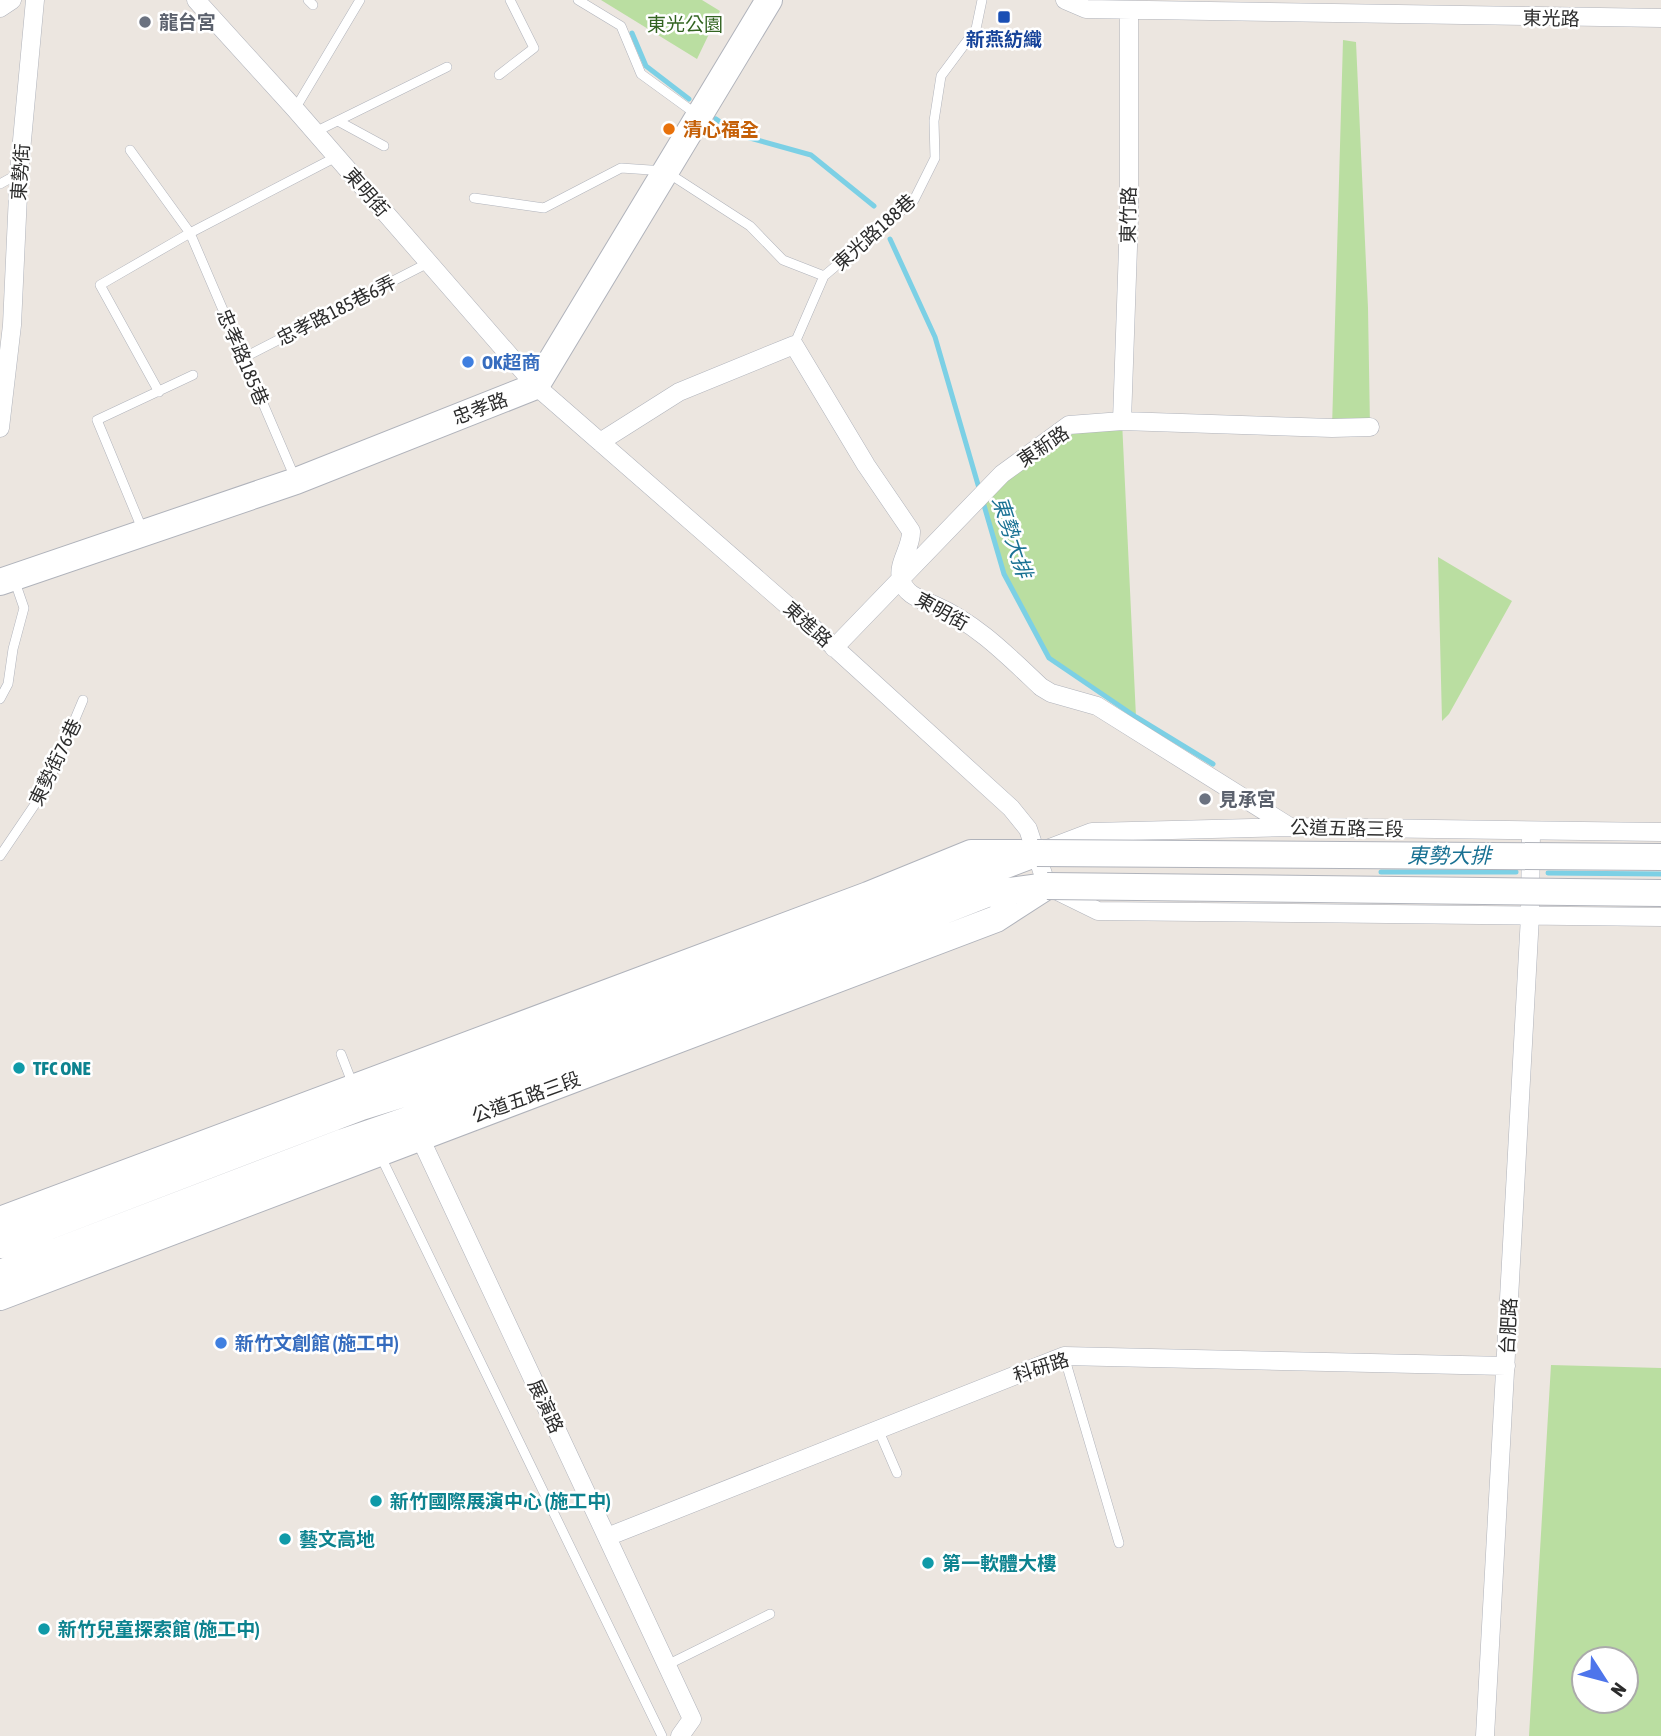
<svg xmlns="http://www.w3.org/2000/svg" width="1661" height="1736" font-family="'Asap Condensed','Noto Sans TC',sans-serif">
  <rect width="100%" height="100%" fill="#ece6e0"/>
  <path fill="#badea1" fill-rule="evenodd" d="M 601,0 L 702,0 L 720,11 L 697,59 Z
    M 1343,40 L 1356,42 L 1368,308 L 1370,427 L 1332,428 Z
    M 1122,421 L 1136,717 L 1049,658 L 1004,574 L 981,497 L 1069,425 Z
    M 1438,557 L 1512,601 L 1449,714 L 1442,721 Z
    M 1551,1365 L 1661,1368 L 1661,1736 L 1529,1736 ZM 1584,1659 L 1626,1659 L 1626,1701 L 1584,1701 Z"/>
  <g fill="none" stroke-linecap="round" stroke-linejoin="round">
    <path stroke="#7cd0e5" stroke-width="5" d="M 632,33 L 646,66 L 689,99
      M 716,119 L 739,135 L 811,155 L 874,206
      M 890,239 L 935,337 L 1004,574 L 1049,658 L 1136,717 L 1213,764
      M 1381,872 L 1516,872
      M 1548,873 L 1661,874"/>
    <g stroke="#b0b3bb" stroke-width="10">
      <path id="lane" d="M 308,0 L 313,5
        M 578,0 L 621,26 L 641,74 L 696,114
        M 499,75 L 534,48 L 510,0
        M 295,109 L 360,0
        M 338,121 L 384,146
        M 315,132 L 447,67
        M 130,150 L 190,233 L 295,478
        M 0,184 L 18,174
        M 474,198 L 544,208 L 621,168 L 665,171 L 750,226 L 783,260 L 824,276
        M 794,345 L 824,276 L 914,200 L 935,158 L 934,121 L 941,76 L 976,29 L 982,0
        M 243,358 L 428,263
        M 159,392 L 100,285 L 190,233 L 336,157
        M 143,531 L 97,420 L 193,375
        M 0,699 L 8,684 L 13,649 L 24,608 L 14,579
        M 0,856 L 46,788 L 83,700
        M 341,1054 L 353,1085
        M 381,1157 L 662,1736
        M 1064,1356 L 1119,1543
        M 878,1429 L 897,1473
        M 667,1665 L 770,1614"/>
    </g>
    <g stroke="#b0b3bb" stroke-width="19">
      <path id="street" d="M 196,0 L 295,109 L 536,386 L 811,626 L 1011,808 L 1028,829 L 1047,886 L 1098,911 L 1661,917
        M 1065,0 L 1086,9 L 1661,18
        M 0,8 L 12,0
        M 1122,421 L 1129,218 L 1129,10
        M 0,428 L 12,325 L 19,173 L 35,0
        M 600,442 L 679,392 L 794,345 L 866,465 L 911,531 C 912,547 897,563 901,579 C 905,595 920,599 934,605 C 976,623 1008,656 1041,687 L 1051,693 L 1097,706 L 1290,827
        M 834,648 L 1002,474 L 1069,425 L 1122,421 L 1332,428 L 1370,427
        M 1050,848 L 1092,832 L 1290,827 L 1661,832
        M 416,1129 L 692,1719 L 680,1736
        M 607,1537 L 1064,1356 L 1506,1366
        M 1485,1736 L 1530,916 L 1531,831"/>
    </g>
    <g stroke="#b0b3bb" stroke-width="28">
      <path id="secondary" d="M 0,582 L 296,481 L 536,386 L 769,0
        M 0,1220 L 868,895 L 971,853 L 1021,853
        M 0,1245 L 361,1107 L 435,1084 L 1037,853
        M 0,1273 L 343,1142 L 445,1107 L 987,894 L 1040,887
        M 0,1297 L 996,919 L 1047,886"/>
    </g>
    <use href="#lane" stroke="#fff" stroke-width="9"/>
    <use href="#street" stroke="#fff" stroke-width="18"/>
    <use href="#secondary" stroke="#fff" stroke-width="26"/>
    <g stroke="#b0b3bb" stroke-width="28" stroke-linecap="butt">
      <path id="secondary-bridge" d="M 1037,853 L 1661,857
        M 1047,886 L 1661,893"/>
    </g>
    <use href="#secondary-bridge" stroke="#fff" stroke-width="26"/>
  </g>
  <rect fill="#1a4fb4" stroke="#fff" stroke-width="2.5" x="997" y="10" width="14" height="14" rx="3.5"/>
  <g fill="#6b7280" stroke="#fff" stroke-width="2.5">
    <circle cx="145" cy="22" r="7"/>
    <circle cx="1205" cy="799" r="7"/>
  </g>
  <circle fill="#e8710a" stroke="#fff" stroke-width="2.5" cx="669" cy="129" r="7"/>
  <g fill="#3f7fe0" stroke="#fff" stroke-width="2.5">
    <circle cx="468" cy="362" r="7"/>
    <circle cx="221" cy="1343" r="7"/>
  </g>
  <g fill="#0f9aa8" stroke="#fff" stroke-width="2.5">
    <circle cx="19" cy="1068" r="7"/>
    <circle cx="376" cy="1501" r="7"/>
    <circle cx="285" cy="1539" r="7"/>
    <circle cx="928" cy="1563" r="7"/>
    <circle cx="44" cy="1629" r="7"/>
  </g>
  <g text-anchor="middle" stroke-width="5" stroke-linejoin="round" paint-order="stroke">
    <g font-size="19" fill="#2c2c2c" stroke="#fff">
      <text transform="translate(1551 18) rotate(1)" y="7">東光路</text>
      <text transform="translate(20 172) rotate(-86)" y="7">東勢街</text>
      <text transform="translate(367 192) rotate(49)" y="7">東明街</text>
      <text transform="translate(1128 215) rotate(-89)" y="7">東竹路</text>
      <text transform="translate(874 232) rotate(-42)" y="7">東光路188巷</text>
      <text transform="translate(336 310) rotate(-27)" y="7">忠孝路185巷6弄</text>
      <text transform="translate(243 357) rotate(67)" y="7">忠孝路185巷</text>
      <text transform="translate(480 408) rotate(-21)" y="7">忠孝路</text>
      <text transform="translate(1043 446) rotate(-34)" y="7">東新路</text>
      <text transform="translate(942 611) rotate(29)" y="7">東明街</text>
      <text transform="translate(808 624) rotate(42)" y="7">東進路</text>
      <text transform="translate(55 762) rotate(-64)" y="7">東勢街76巷</text>
      <text transform="translate(1347 828) rotate(1)" y="7">公道五路三段</text>
      <text transform="translate(526 1097) rotate(-20)" y="7">公道五路三段</text>
      <text transform="translate(1508 1326) rotate(-87)" y="7">台肥路</text>
      <text transform="translate(1041 1367) rotate(-18)" y="7">科研路</text>
      <text transform="translate(546 1406) rotate(65)" y="7">展演路</text>
    </g>
    <g font-size="19" font-weight="bold" fill="#5b616d" stroke="#fff" text-anchor="start">
      <text x="159" y="29">龍台宮</text>
      <text x="1219" y="806">見承宮</text>
    </g>
    <g font-size="19" fill="#336421" stroke="#fff">
      <text x="685" y="31">東光公園</text>
    </g>
    <g font-size="19" font-weight="bold" fill="#164399" stroke="#fff">
      <text x="1004" y="46">新燕紡織</text>
    </g>
    <g font-size="19" font-weight="bold" fill="#c56008" stroke="#fff" text-anchor="start">
      <text x="683" y="136">清心福全</text>
    </g>
    <g font-size="19" font-weight="bold" fill="#366cbe" stroke="#fff" text-anchor="start">
      <text x="482" y="369">OK超商</text>
      <text x="235" y="1350">新竹文創館 (施工中)</text>
    </g>
    <g font-size="19" font-weight="bold" fill="#0d838f" stroke="#fff" text-anchor="start">
      <text x="33" y="1075">TFC ONE</text>
      <text x="390" y="1508">新竹國際展演中心 (施工中)</text>
      <text x="299" y="1546">藝文高地</text>
      <text x="942" y="1570">第一軟體大樓</text>
      <text x="58" y="1636">新竹兒童探索館 (施工中)</text>
    </g>
    <g font-size="21" font-style="italic" fill="#197193" stroke="#fff">
      <text transform="translate(1012 537) rotate(72)" y="7">東勢大排</text>
      <text x="1449" y="863">東勢大排</text>
    </g>
  </g>
  <g transform="translate(1605 1680) rotate(126)"><circle r="33" fill="#ffffff" stroke="#ababab" stroke-width="2"/>
  <path d="M0-5L12 26L0 18L-12 26Z" fill="#4e75eb"/>
  <text y="-10" font-size="19" font-weight="bold" text-anchor="middle" fill="#2c2c2c">N</text>
  </g>
</svg>
